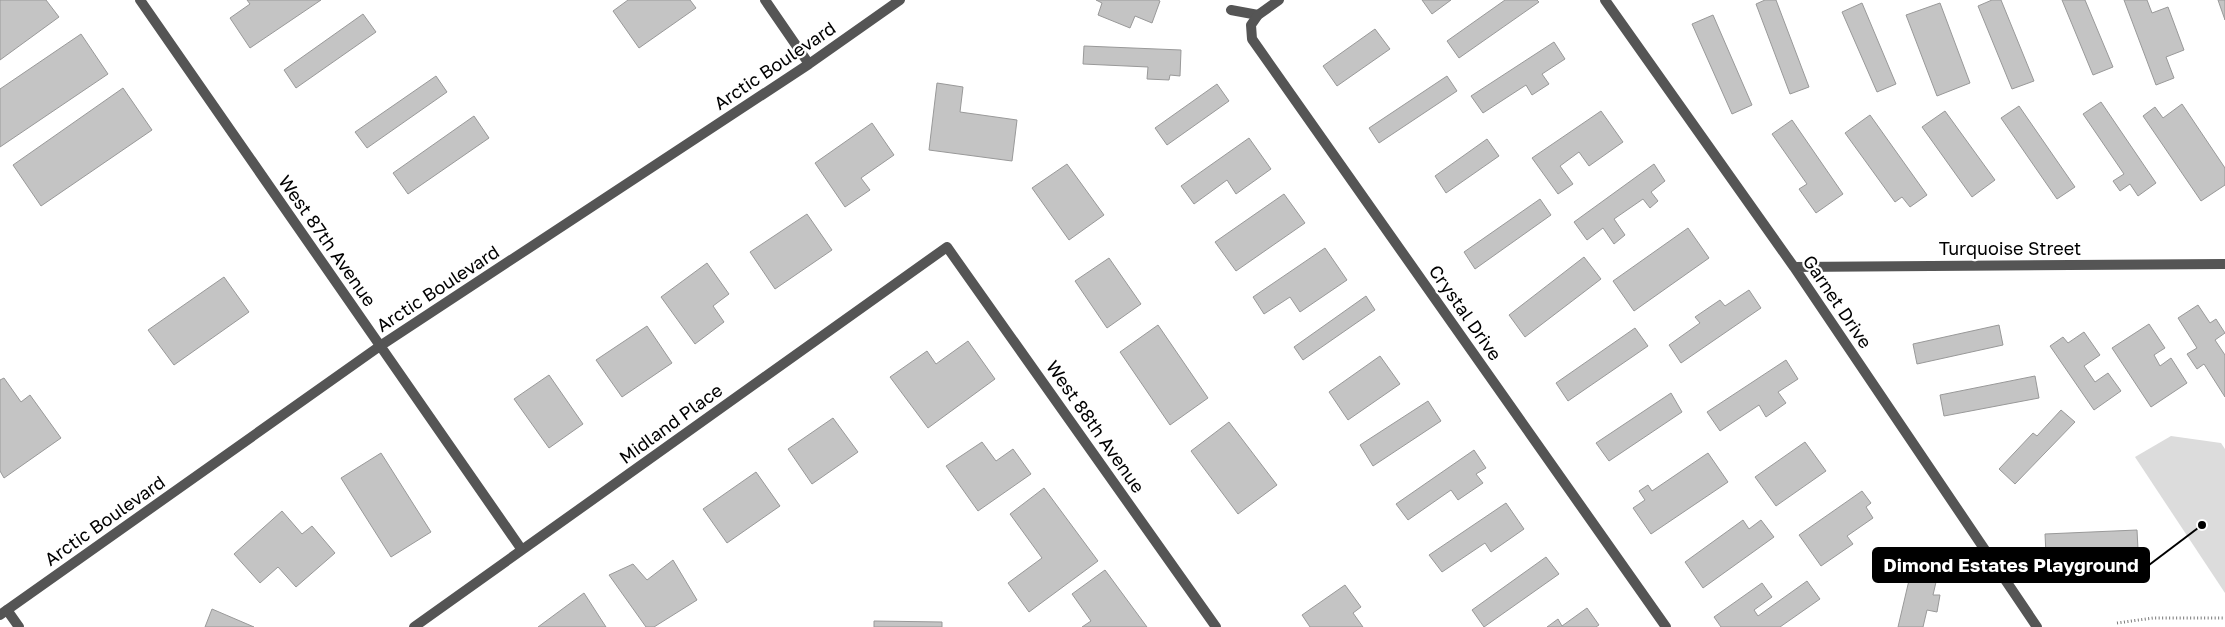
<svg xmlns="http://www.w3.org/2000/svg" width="2225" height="627" font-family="'Golos Text',sans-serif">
  <rect width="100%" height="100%" fill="#fff"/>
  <path fill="#dcdcdc" d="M 2171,436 L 2221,443 L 2225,449 L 2225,593 L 2135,457 Z"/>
  <path fill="#c4c4c4" stroke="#999" d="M 0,0 L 46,0 L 59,17 L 0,60 Z
    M 247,0 L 321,0 L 250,48 L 230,18 L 250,4 Z
    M 628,0 L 690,0 L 696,8 L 639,48 L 613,11 Z
    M 1096,0 L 1158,0 L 1160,1 L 1152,23 L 1135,16 L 1130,28 L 1098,15 L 1102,3 Z
    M 1422,0 L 1451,0 L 1432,14 Z
    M 1505,0 L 1537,0 L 1539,2 L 1459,58 L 1447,41 Z
    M 1765,0 L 1776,0 L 1809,87 L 1790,94 L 1756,4 Z
    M 1992,0 L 2001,0 L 2034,81 L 2012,89 L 1978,6 Z
    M 2062,0 L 2085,0 L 2113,67 L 2093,75 Z
    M 2124,0 L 2147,0 L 2152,13 L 2168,7 L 2184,50 L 2166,57 L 2174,78 L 2156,85 Z
    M 2218,0 L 2225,0 L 2225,20 Z
    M 1862,3 L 1896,84 L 1877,92 L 1842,12 Z
    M 1940,3 L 1970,83 L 1937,96 L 1906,15 Z
    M 363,14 L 376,32 L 296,88 L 284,70 Z
    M 1713,15 L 1752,105 L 1732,114 L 1692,24 Z
    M 1375,29 L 1390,49 L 1337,86 L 1323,66 Z
    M 81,34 L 108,74 L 0,147 L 0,89 Z
    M 1554,42 L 1565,59 L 1542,74 L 1549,84 L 1532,95 L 1526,85 L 1483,113 L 1471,96 Z
    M 1084,46 L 1181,50 L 1180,76 L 1170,75 L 1169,80 L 1147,79 L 1148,67 L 1083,64 Z
    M 436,76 L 447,92 L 367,148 L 355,132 Z
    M 1447,76 L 1457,91 L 1379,143 L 1369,128 Z
    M 937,83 L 963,87 L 960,112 L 1017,120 L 1012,161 L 929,150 Z
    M 1217,84 L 1229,101 L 1167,145 L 1155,128 Z
    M 123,88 L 152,130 L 41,206 L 13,165 Z
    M 2101,102 L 2156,183 L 2138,196 L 2130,184 L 2120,191 L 2113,181 L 2124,174 L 2083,114 Z
    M 2182,104 L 2225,168 L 2225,185 L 2201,201 L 2143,116 L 2155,107 L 2163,118 Z
    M 2019,106 L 2075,187 L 2057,199 L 2001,118 Z
    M 1601,111 L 1623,142 L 1589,166 L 1579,152 L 1560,166 L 1573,184 L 1558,194 L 1532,158 Z
    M 1945,111 L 1995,180 L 1972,197 L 1922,127 Z
    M 1870,115 L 1927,195 L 1910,207 L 1902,197 L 1895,202 L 1845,133 Z
    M 474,116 L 489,138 L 408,194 L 393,173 Z
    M 1792,120 L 1843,194 L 1816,213 L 1799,189 L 1807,184 L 1772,134 Z
    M 872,123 L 894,155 L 861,178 L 870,190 L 845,207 L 815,163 Z
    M 1249,138 L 1271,169 L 1236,194 L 1227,180 L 1194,204 L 1181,186 Z
    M 1487,139 L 1499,156 L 1446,193 L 1435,176 Z
    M 1067,164 L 1104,215 L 1069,240 L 1032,188 Z
    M 1654,164 L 1665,181 L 1651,192 L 1658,201 L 1650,208 L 1643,199 L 1614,219 L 1625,235 L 1614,244 L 1603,228 L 1587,240 L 1574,222 Z
    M 1284,194 L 1305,223 L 1236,271 L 1215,242 Z
    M 1540,199 L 1551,215 L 1475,269 L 1464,252 Z
    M 807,214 L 832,250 L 775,289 L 750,252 Z
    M 1688,228 L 1709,258 L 1634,311 L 1613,281 Z
    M 1325,248 L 1347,280 L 1300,312 L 1290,297 L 1264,314 L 1253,297 Z
    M 1584,257 L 1601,279 L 1525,337 L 1509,315 Z
    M 1109,258 L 1141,304 L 1107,328 L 1075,281 Z
    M 707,263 L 729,294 L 713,306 L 724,322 L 695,344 L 661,297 Z
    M 224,277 L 249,312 L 174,365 L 148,330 Z
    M 1749,290 L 1761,308 L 1681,363 L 1669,345 L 1700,323 L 1695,317 L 1720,300 L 1725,306 Z
    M 1366,296 L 1375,310 L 1303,360 L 1294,347 Z
    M 2198,305 L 2210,323 L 2216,319 L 2225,333 L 2215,340 L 2225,355 L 2225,397 L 2204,364 L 2197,369 L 2187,354 L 2197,348 L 2178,318 Z
    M 2149,324 L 2165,348 L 2154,355 L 2160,366 L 2171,358 L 2187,383 L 2151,407 L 2112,348 Z
    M 1158,325 L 1208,398 L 1170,425 L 1120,352 Z
    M 1999,325 L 2003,345 L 1917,364 L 1913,344 Z
    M 647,326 L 672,363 L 622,397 L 596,360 Z
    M 1635,328 L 1648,346 L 1568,401 L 1556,383 Z
    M 2084,332 L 2100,355 L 2084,366 L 2095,382 L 2108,373 L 2121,391 L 2094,410 L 2050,346 L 2063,337 L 2068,343 Z
    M 968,341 L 995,379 L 928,428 L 890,377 L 927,351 L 936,364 Z
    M 1380,356 L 1400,384 L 1348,420 L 1329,392 Z
    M 1786,360 L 1798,379 L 1778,392 L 1786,403 L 1766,417 L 1759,405 L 1720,431 L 1707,412 Z
    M 549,375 L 583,424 L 549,448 L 514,399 Z
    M 2035,376 L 2039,398 L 1944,416 L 1940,395 Z
    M 4,378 L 21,402 L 30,395 L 61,438 L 4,478 L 0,471 L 0,380 Z
    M 1671,393 L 1682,412 L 1609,461 L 1596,443 Z
    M 1428,401 L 1441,421 L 1373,466 L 1360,445 Z
    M 2061,410 L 2075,422 L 2015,484 L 1999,469 L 2033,433 L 2037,436 Z
    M 833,418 L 858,452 L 812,484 L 788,449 Z
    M 1229,422 L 1277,485 L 1238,514 L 1191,451 Z
    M 982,442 L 996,461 L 1013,449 L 1031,474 L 978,511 L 946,466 Z
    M 1805,442 L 1826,471 L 1776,506 L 1755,477 Z
    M 1474,450 L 1486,468 L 1476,474 L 1483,483 L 1458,500 L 1451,490 L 1408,520 L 1396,504 Z
    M 381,453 L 431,532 L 391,557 L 341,478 Z
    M 1708,453 L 1728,482 L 1651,534 L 1633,508 L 1645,500 L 1639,491 L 1648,485 L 1652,491 Z
    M 756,472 L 780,506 L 727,543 L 703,509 Z
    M 1044,488 L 1098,561 L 1029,612 L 1008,583 L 1042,558 L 1010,514 Z
    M 1862,491 L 1871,503 L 1866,507 L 1873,518 L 1847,536 L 1853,544 L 1821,566 L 1799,535 Z
    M 1506,503 L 1524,529 L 1491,552 L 1485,543 L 1442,572 L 1429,555 Z
    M 282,511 L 302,534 L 312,526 L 335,553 L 296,587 L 278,567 L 260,583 L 234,554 Z
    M 1743,520 L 1749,529 L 1761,520 L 1774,537 L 1703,588 L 1685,562 Z
    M 2137,530 L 2138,549 L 2046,554 L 2045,534 Z
    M 1546,557 L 1559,574 L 1484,627 L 1472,610 Z
    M 673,560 L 697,600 L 654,627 L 646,627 L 609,575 L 633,564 L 647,580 Z
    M 1105,570 L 1147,627 L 1082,627 L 1091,621 L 1072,594 Z
    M 1910,576 L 1936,582 L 1933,595 L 1940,595 L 1937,612 L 1927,610 L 1923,627 L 1898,627 Z
    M 1807,581 L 1820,599 L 1780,627 L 1721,627 L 1714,617 L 1762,583 L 1772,597 L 1754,610 L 1758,616 Z
    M 1345,585 L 1361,607 L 1353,613 L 1363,627 L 1310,627 L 1302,615 Z
    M 584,593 L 606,627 L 538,627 Z
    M 1587,608 L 1599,625 L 1596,627 L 1547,627 L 1558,619 L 1562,626 Z
    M 212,609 L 254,627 L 205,627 Z
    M 874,621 L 942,622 L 942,627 L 874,627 Z"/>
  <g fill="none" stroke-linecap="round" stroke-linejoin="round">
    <path stroke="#777" stroke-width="3" stroke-dasharray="1 2.5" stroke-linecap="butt" d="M 2117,623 L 2153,618 L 2225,618"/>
    <path stroke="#555" stroke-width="10" d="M 1231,10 L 1258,15
      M 7,610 L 19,627"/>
    <path stroke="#555" stroke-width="10" d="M 140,0 L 522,550
      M 765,0 L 809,64
      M 1279,0 L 1258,15 L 1251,25 L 1252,39 L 1666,627
      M 1605,0 L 1794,267 L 2037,627
      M 1794,267 L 2225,264
      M 0,615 L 380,346 L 809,64 L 900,0
      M 414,627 L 947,247 L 1216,627"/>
  </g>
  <g text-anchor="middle" stroke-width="4.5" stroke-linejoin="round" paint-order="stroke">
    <g font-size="18" fill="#000" stroke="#fff">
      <text transform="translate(775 66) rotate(-34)" y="6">Arctic Boulevard</text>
      <text transform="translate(327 241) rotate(55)" y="6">West 87th Avenue</text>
      <text x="2010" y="255">Turquoise Street</text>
      <text transform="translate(438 289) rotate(-33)" y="6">Arctic Boulevard</text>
      <text transform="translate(1837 302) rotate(56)" y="6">Garnet Drive</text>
      <text transform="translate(1465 313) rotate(55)" y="6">Crystal Drive</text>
      <text transform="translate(671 424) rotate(-36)" y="6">Midland Place</text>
      <text transform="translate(1095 427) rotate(55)" y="6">West 88th Avenue</text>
      <text transform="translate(105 521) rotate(-35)" y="6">Arctic Boulevard</text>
    </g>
  </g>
  <path fill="none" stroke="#000" stroke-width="2" d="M2202 525L2149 565"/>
  <circle fill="#000" stroke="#fff" stroke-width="2" cx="2202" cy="525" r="5"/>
  <rect fill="#000" stroke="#000" stroke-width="2" x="1873" y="548" width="276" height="34" rx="5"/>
  <g font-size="19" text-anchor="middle" font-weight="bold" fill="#fff">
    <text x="2011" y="572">Dimond Estates Playground</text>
  </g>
</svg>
